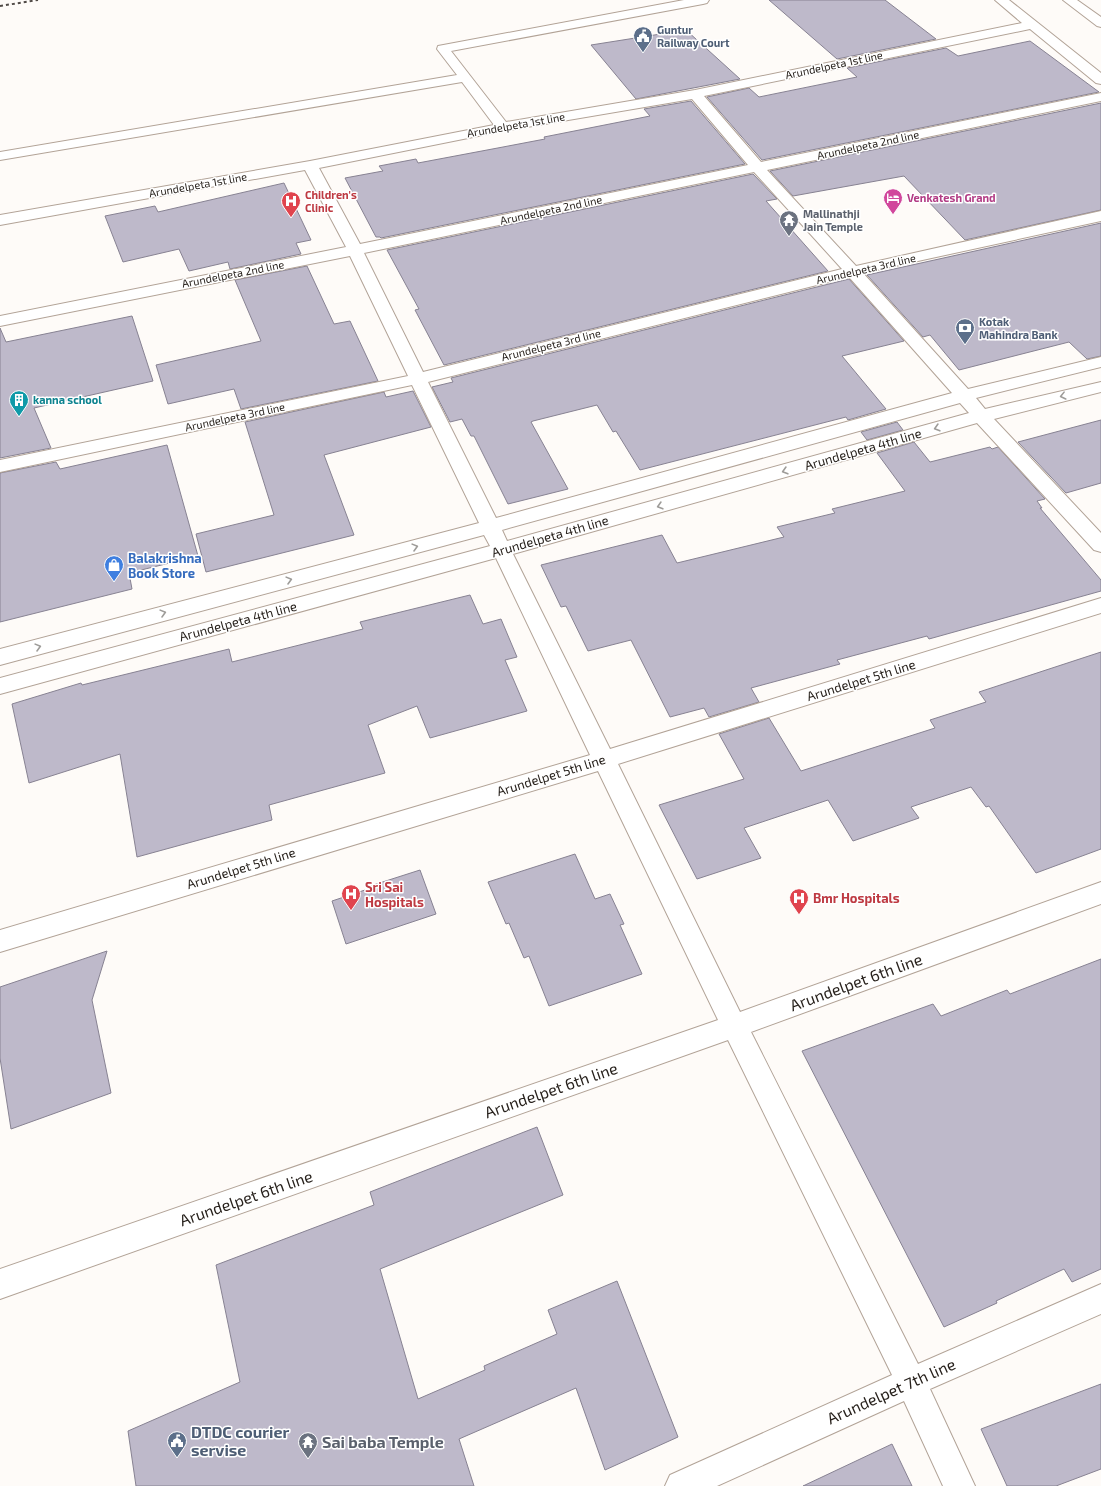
<svg xmlns="http://www.w3.org/2000/svg" width="1101" height="1486" font-family="'Exo 2',sans-serif">
  <rect width="100%" height="100%" fill="#fefbf8"/>
  <path fill="#beb9ca" stroke="#878292" d="M 769,0 L 885,0 L 936,39 L 837,59 Z
    M 686,30 L 740,79 L 636,99 L 591,45 Z
    M 1030,41 L 1099,92 L 762,160 L 707,97 L 749,88 L 759,97 L 857,77 L 847,68 L 946,48 L 958,56 Z
    M 691,101 L 745,164 L 381,238 L 380,237 L 376,237 L 345,178 L 383,171 L 379,166 L 416,159 L 418,163 L 503,147 L 545,139 L 544,137 L 640,118 L 650,116 L 644,109 Z
    M 1101,103 L 1101,210 L 965,240 L 904,176 L 793,196 L 770,171 Z
    M 753,174 L 777,199 L 766,201 L 828,271 L 444,365 L 415,310 L 419,309 L 387,250 Z
    M 284,183 L 311,240 L 296,243 L 301,254 L 230,269 L 228,262 L 189,271 L 179,249 L 123,262 L 105,216 L 155,206 L 158,212 Z
    M 1101,223 L 1101,356 L 1087,359 L 1069,342 L 959,370 L 930,335 L 923,337 L 867,275 Z
    M 307,266 L 334,324 L 350,321 L 378,381 L 241,409 L 234,389 L 168,404 L 156,365 L 261,341 L 235,280 Z
    M 849,279 L 904,341 L 842,356 L 886,409 L 848,420 L 846,417 L 640,470 L 616,431 L 613,432 L 597,405 L 533,421 L 531,422 L 568,489 L 508,504 L 474,436 L 471,436 L 462,419 L 450,422 L 432,387 L 453,382 L 451,378 Z
    M 132,316 L 153,381 L 34,408 L 51,448 L 0,458 L 0,328 L 6,342 Z
    M 413,391 L 431,427 L 324,455 L 354,535 L 206,572 L 196,534 L 274,515 L 245,422 L 384,392 L 386,397 Z
    M 1101,420 L 1101,483 L 1066,493 L 1018,442 Z
    M 897,422 L 903,430 L 867,440 L 861,432 Z
    M 914,442 L 930,462 L 990,447 L 992,449 L 998,447 L 1045,499 L 1037,501 L 1042,508 L 1040,508 L 1101,580 L 1101,591 L 929,639 L 927,636 L 837,660 L 840,664 L 751,688 L 759,702 L 709,717 L 704,708 L 670,717 L 631,640 L 588,651 L 566,606 L 561,607 L 541,565 L 662,535 L 677,563 L 784,537 L 777,527 L 835,513 L 832,509 L 905,491 L 877,453 Z
    M 167,445 L 198,556 L 129,573 L 132,589 L 0,622 L 0,473 L 56,462 L 60,469 Z
    M 470,595 L 483,624 L 501,619 L 517,657 L 505,660 L 527,711 L 430,738 L 417,706 L 368,725 L 385,773 L 269,805 L 272,820 L 137,857 L 120,754 L 29,783 L 12,704 L 81,683 L 82,685 L 229,649 L 232,662 L 363,629 L 360,622 Z
    M 1101,652 L 1101,849 L 1036,873 L 989,806 L 986,807 L 971,787 L 911,807 L 919,818 L 853,841 L 828,800 L 744,828 L 761,858 L 697,879 L 659,805 L 744,779 L 719,734 L 769,718 L 801,771 L 935,728 L 930,720 L 986,702 L 979,692 Z
    M 575,854 L 595,899 L 610,894 L 624,924 L 620,925 L 642,974 L 549,1006 L 529,956 L 524,958 L 509,923 L 506,924 L 488,882 Z
    M 420,870 L 436,914 L 346,944 L 332,901 L 368,889 L 367,887 Z
    M 107,951 L 92,1000 L 111,1093 L 11,1129 L 0,1058 L 0,987 Z
    M 1101,959 L 1101,1269 L 1072,1282 L 1064,1269 L 996,1301 L 997,1303 L 944,1327 L 802,1051 L 933,1004 L 941,1016 L 1007,990 L 1010,994 Z
    M 537,1127 L 563,1195 L 380,1269 L 418,1399 L 485,1370 L 484,1366 L 557,1334 L 548,1310 L 617,1281 L 678,1437 L 605,1470 L 576,1388 L 459,1439 L 474,1486 L 136,1486 L 128,1431 L 240,1382 L 216,1265 L 374,1205 L 370,1192 Z
    M 1101,1384 L 1101,1469 L 1056,1486 L 1007,1486 L 981,1429 Z
    M 892,1444 L 912,1486 L 803,1486 Z"/>
  <g fill="none" stroke-linecap="round" stroke-linejoin="round">
    <g stroke="#b2a397" stroke-width="2">
      <path id="minor" d="M 684,0 L 709,0 L 707,3 L 703,4 L 451,51 L 506,122 L 695,90 L 1022,23 L 995,0 L 1009,0 L 1101,73 L 1101,84 L 1096,83 L 1030,29 L 704,96 L 761,162 L 1101,93 L 1101,101 L 767,170 L 856,266 L 1101,211 L 1101,221 L 863,273 L 968,389 L 1101,357 L 1101,367 L 976,398 L 985,409 L 1101,382 L 1101,392 L 994,419 L 1101,533 L 1101,552 L 1094,550 L 977,423 L 513,554 L 610,749 L 1101,598 L 1101,613 L 618,764 L 740,1012 L 1101,882 L 1101,904 L 751,1032 L 918,1364 L 1101,1284 L 1101,1314 L 930,1389 L 975,1486 L 943,1486 L 904,1401 L 717,1486 L 665,1486 L 670,1475 L 892,1375 L 728,1040 L 0,1299 L 0,1269 L 718,1020 L 598,771 L 0,952 L 0,930 L 590,755 L 496,558 L 0,694 L 0,678 L 490,546 L 484,535 L 0,665 L 0,649 L 479,523 L 412,385 L 0,472 L 0,460 L 408,376 L 350,256 L 0,326 L 0,316 L 346,247 L 305,170 L 0,225 L 0,215 L 310,161 L 494,125 L 462,82 L 0,160 L 0,152 L 457,75 L 437,49 L 438,46 ZM 692,99 L 748,165 L 360,244 L 319,168 L 503,131 ZM 754,172 L 842,269 L 423,372 L 364,253 ZM 849,277 L 952,393 L 496,518 L 428,382 ZM 960,403 L 969,413 L 507,541 L 502,530 Z
        M 1063,0 L 1077,0 L 1101,17 L 1101,27 L 1097,26 Z"/>
    </g>
    <use href="#minor" fill="#fff" fill-rule="evenodd"/>
    <path stroke="#504a46" stroke-width="2" stroke-dasharray="3 3" stroke-linecap="butt" d="M 0,6 L 38,0"/>
  </g>
  <defs><path id="oneway-chevron" d="M-2-3.5L2.5 0L-2 3.5" fill="none" stroke-width="1.6" stroke-linecap="round" stroke-linejoin="round"/></defs>
  <g stroke="#9e9c99">
    <use href="#oneway-chevron" transform="translate(1063 396) rotate(166)"/>
    <use href="#oneway-chevron" transform="translate(937 428) rotate(164)"/>
    <use href="#oneway-chevron" transform="translate(785 471) rotate(164)"/>
    <use href="#oneway-chevron" transform="translate(660 506) rotate(164)"/>
    <use href="#oneway-chevron" transform="translate(415 547) rotate(-15)"/>
    <use href="#oneway-chevron" transform="translate(289 580) rotate(-15)"/>
    <use href="#oneway-chevron" transform="translate(163 613) rotate(-15)"/>
    <use href="#oneway-chevron" transform="translate(38 647) rotate(-15)"/>
  </g>
  <defs>
    <g id="civic-pin" transform="scale(1)"><path d="M0 17L-7.5 6A9.5 9.5 0 1 1 7.5 6Z" fill="#5c6f8a" stroke="#fff"/><path d="M-.6-6.5H3V-4.5H.6V-3L4-1V1h2V6H-6V1h2V-1L-.6-3ZM-1.2 2.5V6h2.4V2.5Z" fill="#fff"/></g>
    <g id="hotel-pin" transform="scale(1)"><path d="M0 17L-7.5 6A9.5 9.5 0 1 1 7.5 6Z" fill="#d1479c" stroke="#fff"/><path d="M-6-4.5h1.5V1H6V5H4.5V3h-9V5H-6ZM-4 0a1.8 1.8 0 1 1 3.6 0ZM.5 0V-2.5h3Q6-2.5 6 0Z" fill="#fff"/></g>
    <g id="hospital-pin" transform="scale(1)"><path d="M0 17L-7.5 6A9.5 9.5 0 1 1 7.5 6Z" fill="#e0444e" stroke="#fff"/><path d="M-5-5h3v3.5h4V-5h3V5h-3V1.5h-4V5h-3Z" fill="#fff"/></g>
    <g id="temple-pin" transform="scale(1)"><path d="M0 17L-7.5 6A9.5 9.5 0 1 1 7.5 6Z" fill="#6b7280" stroke="#fff"/><path d="M0-6L5-2H3V0L6.5 2.5H4V6H1.5V3h-3V6H-4V2.5H-6.5L-3 0V-2H-5Z" fill="#fff"/></g>
    <g id="bank-pin" transform="scale(1)"><path d="M0 17L-7.5 6A9.5 9.5 0 1 1 7.5 6Z" fill="#5c6f8a" stroke="#fff"/><path d="M-6-4H6V4H-6ZM0-2.3a2.3 2.3 0 1 0 0 4.6a2.3 2.3 0 1 0 0-4.6Z" fill="#fff"/></g>
    <g id="building-pin" transform="scale(1)"><path d="M0 17L-7.5 6A9.5 9.5 0 1 1 7.5 6Z" fill="#0f9aa8" stroke="#fff"/><path d="M-4-6H4V6H1V3H-1V6H-4ZM-2.5-4.3h1.7v1.8h-1.7ZM.8-4.3h1.7v1.8H.8ZM-2.5-1h1.7V.8h-1.7ZM.8-1h1.7V.8H.8Z" fill="#fff"/></g>
    <g id="shop-pin" transform="scale(1)"><path d="M0 17L-7.5 6A9.5 9.5 0 1 1 7.5 6Z" fill="#3f7fe0" stroke="#fff"/><path d="M-5-2.5h2.3a2.7 3.5 0 0 1 5.4 0H5L5.5 6h-11ZM-1.5-2.5h3a1.5 2.3 0 0 0-3 0Z" fill="#fff"/></g>
  </defs>
  <g fill-rule="evenodd">
    <use href="#civic-pin" x="643" y="36"/>
    <use href="#hotel-pin" x="893" y="198"/>
    <use href="#hospital-pin" x="291" y="201"/>
    <use href="#temple-pin" x="789" y="220"/>
    <use href="#bank-pin" x="965" y="328"/>
    <use href="#building-pin" x="19" y="400"/>
    <use href="#shop-pin" x="114" y="565"/>
    <use href="#hospital-pin" x="351" y="894"/>
    <use href="#hospital-pin" x="799" y="898"/>
    <use href="#civic-pin" x="177" y="1441"/>
    <use href="#temple-pin" x="308" y="1442"/>
  </g>
  <g text-anchor="middle" stroke-width="3" stroke-linejoin="round" paint-order="stroke">
    <g font-size="11" font-weight="bold" fill="#4e5e75" stroke="#fff" text-anchor="start">
      <text x="657" y="34">Guntur<tspan x="657" dy="13">Railway Court</tspan></text>
      <text x="979" y="326">Kotak<tspan x="979" dy="13">Mahindra Bank</tspan></text>
    </g>
    <g font-size="11" fill="#28221d" stroke="#fff">
      <text transform="translate(834 65) rotate(-12)" y="4">Arundelpeta 1st line</text>
      <text transform="translate(516 125) rotate(-10)" y="4">Arundelpeta 1st line</text>
      <text transform="translate(868 145) rotate(-12)" y="4">Arundelpeta 2nd line</text>
      <text transform="translate(198 185) rotate(-10)" y="4">Arundelpeta 1st line</text>
      <text transform="translate(551 210) rotate(-12)" y="4">Arundelpeta 2nd line</text>
      <text transform="translate(866 269) rotate(-13)" y="4">Arundelpeta 3rd line</text>
      <text transform="translate(233 274) rotate(-11)" y="4">Arundelpeta 2nd line</text>
      <text transform="translate(551 345) rotate(-14)" y="4">Arundelpeta 3rd line</text>
      <text transform="translate(235 417) rotate(-12)" y="4">Arundelpeta 3rd line</text>
    </g>
    <g font-size="11" font-weight="bold" fill="#be3a42" stroke="#fff" text-anchor="start">
      <text x="305" y="199">Children's<tspan x="305" dy="13">Clinic</tspan></text>
    </g>
    <g font-size="11" font-weight="bold" fill="#b23c85" stroke="#fff" text-anchor="start">
      <text x="907" y="202">Venkatesh Grand</text>
    </g>
    <g font-size="11" font-weight="bold" fill="#5b616d" stroke="#fff" text-anchor="start">
      <text x="803" y="218">Mallinathji<tspan x="803" dy="13">Jain Temple</tspan></text>
    </g>
    <g font-size="11" font-weight="bold" fill="#0d838f" stroke="#fff" text-anchor="start">
      <text x="33" y="404">kanna school</text>
    </g>
    <g font-size="13" fill="#28221d" stroke="#fff">
      <text transform="translate(863 449) rotate(-16)" y="5">Arundelpeta 4th line</text>
      <text transform="translate(550 536) rotate(-16)" y="5">Arundelpeta 4th line</text>
      <text transform="translate(238 621) rotate(-15)" y="5">Arundelpeta 4th line</text>
      <text transform="translate(861 680) rotate(-17)" y="5">Arundelpet 5th line</text>
      <text transform="translate(551 775) rotate(-17)" y="5">Arundelpet 5th line</text>
      <text transform="translate(241 868) rotate(-17)" y="5">Arundelpet 5th line</text>
    </g>
    <g font-size="13" font-weight="bold" fill="#366cbe" stroke="#fff" text-anchor="start">
      <text x="128" y="563">Balakrishna<tspan x="128" dy="15">Book Store</tspan></text>
    </g>
    <g font-size="13" font-weight="bold" fill="#be3a42" stroke="#fff" text-anchor="start">
      <text x="365" y="892">Sri Sai<tspan x="365" dy="15">Hospitals</tspan></text>
      <text x="813" y="903">Bmr Hospitals</text>
    </g>
    <g font-size="16" fill="#28221d" stroke="#fff">
      <text transform="translate(856 982) rotate(-20)" y="6">Arundelpet 6th line</text>
      <text transform="translate(551 1090) rotate(-19)" y="6">Arundelpet 6th line</text>
      <text transform="translate(246 1198) rotate(-19)" y="6">Arundelpet 6th line</text>
      <text transform="translate(891 1391) rotate(-24)" y="6">Arundelpet 7th line</text>
    </g>
    <g font-size="16" font-weight="bold" fill="#4e5e75" stroke="#fff" text-anchor="start">
      <text x="191" y="1438">DTDC courier<tspan x="191" dy="18">servise</tspan></text>
    </g>
    <g font-size="16" font-weight="bold" fill="#5b616d" stroke="#fff" text-anchor="start">
      <text x="322" y="1448">Sai baba Temple</text>
    </g>
  </g>
</svg>
